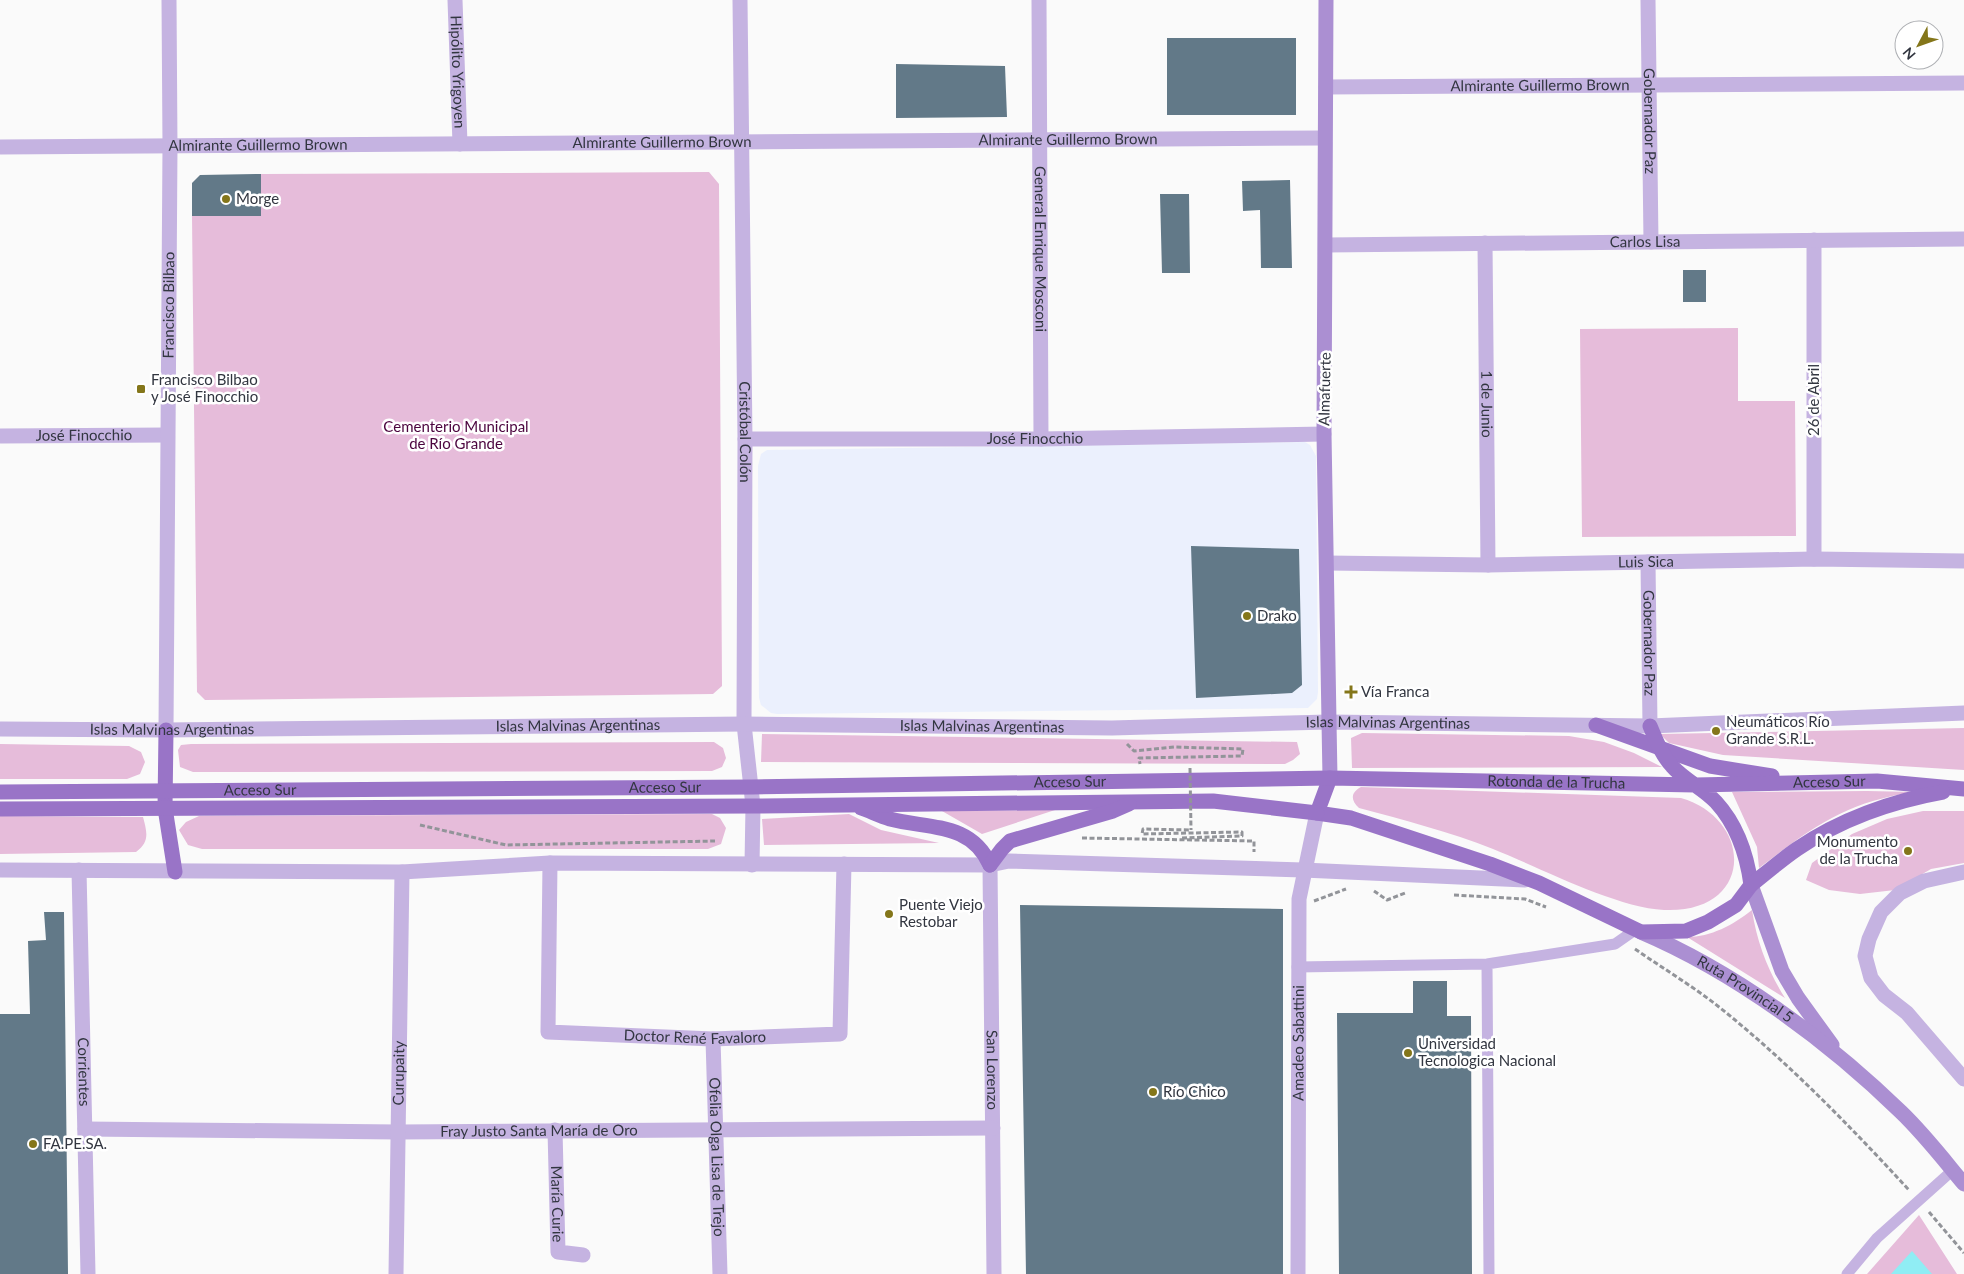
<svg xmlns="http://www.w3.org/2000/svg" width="1964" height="1274" font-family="Lato,sans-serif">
  <rect width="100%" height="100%" fill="#fafafa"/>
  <path fill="#ebf0fd" d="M 1305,442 L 1310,445 L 1316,456 L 1318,692 L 1317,699 L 1308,708 L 777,714 L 771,713 L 761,705 L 759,698 L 758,466 L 761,454 L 767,450 Z"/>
  <path fill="#e6bcda" d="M 709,172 L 719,184 L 722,686 L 713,694 L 205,700 L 197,692 L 192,216 L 261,215 L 261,174 Z
    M 1738,328 L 1738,401 L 1795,401 L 1796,536 L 1582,537 L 1580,329 Z
    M 1964,728 L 1964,770 L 1723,755 L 1669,743 L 1660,734 Z
    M 1362,733 L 1569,736 L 1604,742 L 1634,753 L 1662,767 L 1352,768 L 1351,738 Z
    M 762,734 L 1297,742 L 1300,754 L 1293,760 L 1285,764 L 761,762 Z
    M 714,742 L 723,748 L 726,758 L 722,767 L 712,771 L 193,772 L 180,767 L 178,750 L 181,745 L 191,744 Z
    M 0,744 L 129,746 L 141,752 L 145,762 L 140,774 L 127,779 L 0,779 Z
    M 1361,787 L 1681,798 C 1754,819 1755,914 1664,910 C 1614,907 1541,868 1493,849 C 1450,832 1404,820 1359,808 C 1350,800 1351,792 1361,787 Z
    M 1867,791 L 1915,792 C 1845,802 1813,827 1759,868 L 1757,847 L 1732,792 Z
    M 1055,810 L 982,834 L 942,811 Z
    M 1923,811 L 1964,811 L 1964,863 L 1931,869 L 1895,890 L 1860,894 L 1829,890 L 1806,880 L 1812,863 L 1852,834 L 1887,819 Z
    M 712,814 L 720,818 L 726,828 L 721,844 L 708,849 L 202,849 L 188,845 L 179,830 L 186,822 L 199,816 Z
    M 849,814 L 881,830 L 939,843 L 764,845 L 762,819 Z
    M 0,816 L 143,817 C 147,832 150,842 136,852 L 0,854 Z
    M 1752,910 C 1757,943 1768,971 1785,998 L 1687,937 C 1711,937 1733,925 1752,910 Z
    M 1919,1215 L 1957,1274 L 1867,1274 Z"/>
  <path fill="#90edf4" d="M 1912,1251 L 1932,1274 L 1891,1274 Z"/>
  <path fill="#627988" d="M 1167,38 L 1296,38 L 1296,115 L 1167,115 Z
    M 896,64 L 1005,66 L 1007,117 L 896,118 Z
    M 261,174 L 261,216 L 192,216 L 192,183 L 200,175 Z
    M 1290,180 L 1292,268 L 1261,268 L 1260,210 L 1243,211 L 1242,181 Z
    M 1160,194 L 1189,194 L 1190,273 L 1162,273 Z
    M 1683,270 L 1706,270 L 1706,302 L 1683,302 Z
    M 1191,546 L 1299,549 L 1302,685 L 1292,693 L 1196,698 Z
    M 1020,905 L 1283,909 L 1283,1274 L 1026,1274 Z
    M 44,912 L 64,912 L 68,1274 L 0,1274 L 0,1014 L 30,1014 L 28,941 L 46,940 Z
    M 1413,981 L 1447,981 L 1447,1016 L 1471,1016 L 1472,1274 L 1339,1274 L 1337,1013 L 1413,1013 Z"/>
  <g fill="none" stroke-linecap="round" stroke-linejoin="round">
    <path stroke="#929499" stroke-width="3" stroke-dasharray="5 2.5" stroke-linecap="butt" d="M 1127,744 L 1134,751 L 1174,747 L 1243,749 L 1242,756 L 1139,758 L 1140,764
      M 420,825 L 506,845 L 715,841
      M 1082,838 L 1254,841 L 1254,852
      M 1182,838 L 1242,836 L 1242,832 L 1142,834 L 1143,829 L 1191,830
      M 1374,891 L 1387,900 L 1405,893
      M 1454,895 L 1525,899 L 1546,907
      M 1314,901 L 1346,889
      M 1635,949 C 1661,967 1689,984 1714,1003 C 1785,1059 1848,1124 1909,1190
      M 1929,1212 L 1964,1253"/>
    <path stroke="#c5b3e1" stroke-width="11" d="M 1487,964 L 1489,1274
      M 1297,967 L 1487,964 L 1615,944 L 1635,930
      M 1847,1274 L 1877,1238 L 1953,1170"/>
    <g stroke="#c5b3e1" stroke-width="15">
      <path id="s1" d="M 455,0 L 460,144"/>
      <path id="s2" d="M 740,0 L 745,439 L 744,724 L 753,806 L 752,865"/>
      <path id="s3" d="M 1039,0 L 1041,439"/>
      <path id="s4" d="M 1648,0 L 1651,242"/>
      <path id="s5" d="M 1326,87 L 1964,83"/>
      <path id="s6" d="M 0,147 L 1324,138"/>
      <path d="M 1814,240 L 1814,559"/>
      <path id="s7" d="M 1485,243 L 1488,565"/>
      <path id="s8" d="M 1326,245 L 1964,239"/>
      <path id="s9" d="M 0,436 L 167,435"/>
      <path id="s10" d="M 745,439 L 1041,439 L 1324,434"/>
      <path id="s11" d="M 1648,562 L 1650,726"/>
      <path id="s12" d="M 1327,563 L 1488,565 L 1814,559 L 1964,561"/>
      <path id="s13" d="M 0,729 L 166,730 L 744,724 L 1112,728 L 1328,722 L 1650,726 L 1964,713"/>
      <path id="s14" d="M 166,730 L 170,146 L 169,0"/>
      <path id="s15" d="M 550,863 L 548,1032 L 713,1039 L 840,1034 L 844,864"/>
      <path id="s16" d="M 990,865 L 994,1274"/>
      <path d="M 0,870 L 402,872 L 550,863 L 990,865 L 1009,861 L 1303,870 L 1525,880"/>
      <path id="s17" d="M 79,870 L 88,1274"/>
      <path d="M 1964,872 L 1924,881 L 1900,893 L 1881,912 L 1869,939 L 1865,956 L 1871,978 L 1884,995 L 1907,1013 L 1964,1079"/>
      <path id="s18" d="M 713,1039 L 720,1274"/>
      <path id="s19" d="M 85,1129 L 398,1132 L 993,1128"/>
      <path id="s20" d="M 555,1130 L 558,1252 L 583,1255"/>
      <path id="s21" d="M 396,1274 L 402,872"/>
      <path id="s22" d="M 1298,1274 L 1299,899 L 1317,813"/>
    </g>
    <g stroke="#ab8fd2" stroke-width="15">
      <path d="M 1326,0 L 1324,434 L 1330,778"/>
      <path d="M 1751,885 L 1782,971 L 1798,998 L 1832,1045"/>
      <path id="s23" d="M 1641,932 C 1735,972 1828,1041 1901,1112 C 1924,1134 1944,1160 1964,1184"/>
    </g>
    <g stroke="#9974c7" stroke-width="15">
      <path d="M 1596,725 L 1710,766 L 1772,776"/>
      <path id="s24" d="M 1650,726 C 1656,740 1661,754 1672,766 C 1684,780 1703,788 1716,802 C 1737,825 1747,855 1751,885 L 1736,905 L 1708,922 L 1686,931 L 1641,932 L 1539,883 L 1490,864 L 1351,818 L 1317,813 L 1330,778 L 1695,785 L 1877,781 L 1964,789"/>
      <path d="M 166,730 L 165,808 L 175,872"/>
      <path id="s25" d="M 0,792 L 752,787 L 1330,778"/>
      <path d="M 861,808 C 870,811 880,816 890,819 C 929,829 971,822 990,865"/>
      <path d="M 0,809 L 753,806 L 1213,801 L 1317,813"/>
      <path d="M 990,865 L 1002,849 L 1010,841 L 1113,811 L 1129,804"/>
      <path d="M 1751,885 C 1766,873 1781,860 1797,849 C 1839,820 1892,801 1943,792"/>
    </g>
    <path stroke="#929499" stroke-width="3" stroke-dasharray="5 2.5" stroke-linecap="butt" d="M 1190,768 L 1191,830"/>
  </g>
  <g fill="#84761a" stroke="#fff" stroke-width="2">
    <circle cx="226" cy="199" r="5"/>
    <rect x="136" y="384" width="10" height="10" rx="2.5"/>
    <circle cx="1247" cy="616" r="5"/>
    <path d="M1348.5 684.5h5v5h5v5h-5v5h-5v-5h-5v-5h5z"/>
    <circle cx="1716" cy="731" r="5"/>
    <circle cx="1908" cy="851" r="5"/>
    <circle cx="889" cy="914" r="5"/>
    <circle cx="1408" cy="1053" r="5"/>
    <circle cx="1153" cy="1092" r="5"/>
    <circle cx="33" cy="1144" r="5"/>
  </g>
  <g text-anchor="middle" stroke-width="5" stroke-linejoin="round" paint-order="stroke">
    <g font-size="15" fill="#323640" stroke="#fff">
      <text dy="5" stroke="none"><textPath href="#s1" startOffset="72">Hipólito Yrigoyen</textPath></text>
      <text dy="5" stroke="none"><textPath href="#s5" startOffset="214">Almirante Guillermo Brown</textPath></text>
      <text dy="5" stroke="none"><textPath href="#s4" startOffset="121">Gobernador Paz</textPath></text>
      <text dy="5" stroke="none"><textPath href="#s6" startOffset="1068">Almirante Guillermo Brown</textPath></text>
      <text dy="5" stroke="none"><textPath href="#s6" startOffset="662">Almirante Guillermo Brown</textPath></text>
      <text dy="5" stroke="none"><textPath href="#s6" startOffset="258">Almirante Guillermo Brown</textPath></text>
      <text dy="5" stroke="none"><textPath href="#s8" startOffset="319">Carlos Lisa</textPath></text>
      <text dy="5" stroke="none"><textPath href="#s3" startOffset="249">General Enrique Mosconi</textPath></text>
      <text dy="5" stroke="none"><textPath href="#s14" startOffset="425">Francisco Bilbao</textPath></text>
      <text transform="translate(1325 389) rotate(-89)" y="5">Almafuerte</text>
      <text transform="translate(1814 400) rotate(-90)" y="5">26 de Abril</text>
      <text dy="5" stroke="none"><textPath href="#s7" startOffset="161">1 de Junio</textPath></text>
      <text dy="5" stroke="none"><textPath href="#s2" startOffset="432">Cristóbal Colón</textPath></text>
      <text dy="5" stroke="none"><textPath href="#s9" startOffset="84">José Finocchio</textPath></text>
      <text dy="5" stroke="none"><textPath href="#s10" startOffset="290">José Finocchio</textPath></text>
      <text dy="5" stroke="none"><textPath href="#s12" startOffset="319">Luis Sica</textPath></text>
      <text dy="5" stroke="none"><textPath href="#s11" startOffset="81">Gobernador Paz</textPath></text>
      <text dy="5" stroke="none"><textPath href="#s13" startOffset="1388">Islas Malvinas Argentinas</textPath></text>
      <text dy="5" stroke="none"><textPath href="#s13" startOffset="578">Islas Malvinas Argentinas</textPath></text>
      <text dy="5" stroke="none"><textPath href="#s13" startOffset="982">Islas Malvinas Argentinas</textPath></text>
      <text dy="5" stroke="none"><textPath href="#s13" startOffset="172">Islas Malvinas Argentinas</textPath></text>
      <text dy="5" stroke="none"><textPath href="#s24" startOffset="931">Rotonda de la Trucha</textPath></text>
      <text dy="5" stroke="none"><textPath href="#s24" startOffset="1204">Acceso Sur</textPath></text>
      <text dy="5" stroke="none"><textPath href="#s25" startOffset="1070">Acceso Sur</textPath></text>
      <text dy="5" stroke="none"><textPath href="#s25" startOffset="665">Acceso Sur</textPath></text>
      <text dy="5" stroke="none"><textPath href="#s25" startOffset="260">Acceso Sur</textPath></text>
      <text dy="5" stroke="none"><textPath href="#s23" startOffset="119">Ruta Provincial 5</textPath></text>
      <text dy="5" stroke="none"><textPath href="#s15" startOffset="316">Doctor René Favaloro</textPath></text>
      <text dy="5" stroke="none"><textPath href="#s22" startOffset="231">Amadeo Sabattini</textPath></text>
      <text dy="5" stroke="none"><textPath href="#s16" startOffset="205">San Lorenzo</textPath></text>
      <text dy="5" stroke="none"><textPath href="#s17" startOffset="202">Corrientes</textPath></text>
      <text dy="5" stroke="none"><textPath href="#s21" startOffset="201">Curupaity</textPath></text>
      <text dy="5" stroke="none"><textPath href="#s19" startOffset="454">Fray Justo Santa María de Oro</textPath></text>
      <text dy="5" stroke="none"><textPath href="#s18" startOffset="118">Ofelia Olga Lisa de Trejo</textPath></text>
      <text dy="5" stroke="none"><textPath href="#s20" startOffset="74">María Curie</textPath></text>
    </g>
    <g font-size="15" fill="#323640" stroke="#fff" text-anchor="start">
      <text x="236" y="204">Morge</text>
      <text x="151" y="385">Francisco Bilbao<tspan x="151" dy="17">y José Finocchio</tspan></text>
      <text x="1257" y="621">Drako</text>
      <text x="1361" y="697">Vía Franca</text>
      <text x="1726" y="727">Neumáticos Río<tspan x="1726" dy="17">Grande S.R.L.</tspan></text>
      <text x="1898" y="847" text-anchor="end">Monumento<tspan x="1898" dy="17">de la Trucha</tspan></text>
      <text x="899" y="910">Puente Viejo<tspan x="899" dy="17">Restobar</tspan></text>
      <text x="1418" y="1049">Universidad<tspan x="1418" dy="17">Tecnologica Nacional</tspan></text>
      <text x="1163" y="1097">Río Chico</text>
      <text x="43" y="1149">FA.PE.SA.</text>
    </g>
    <g font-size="15" fill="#4b043e" stroke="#fff">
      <text x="456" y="432">Cementerio Municipal<tspan x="456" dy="17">de Río Grande</tspan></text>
    </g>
  </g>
  <g transform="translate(1919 45) rotate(229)"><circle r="24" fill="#ffffff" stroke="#adafb3"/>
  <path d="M0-4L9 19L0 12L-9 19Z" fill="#84761a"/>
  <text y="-8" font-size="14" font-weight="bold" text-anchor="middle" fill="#323640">N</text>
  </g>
</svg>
